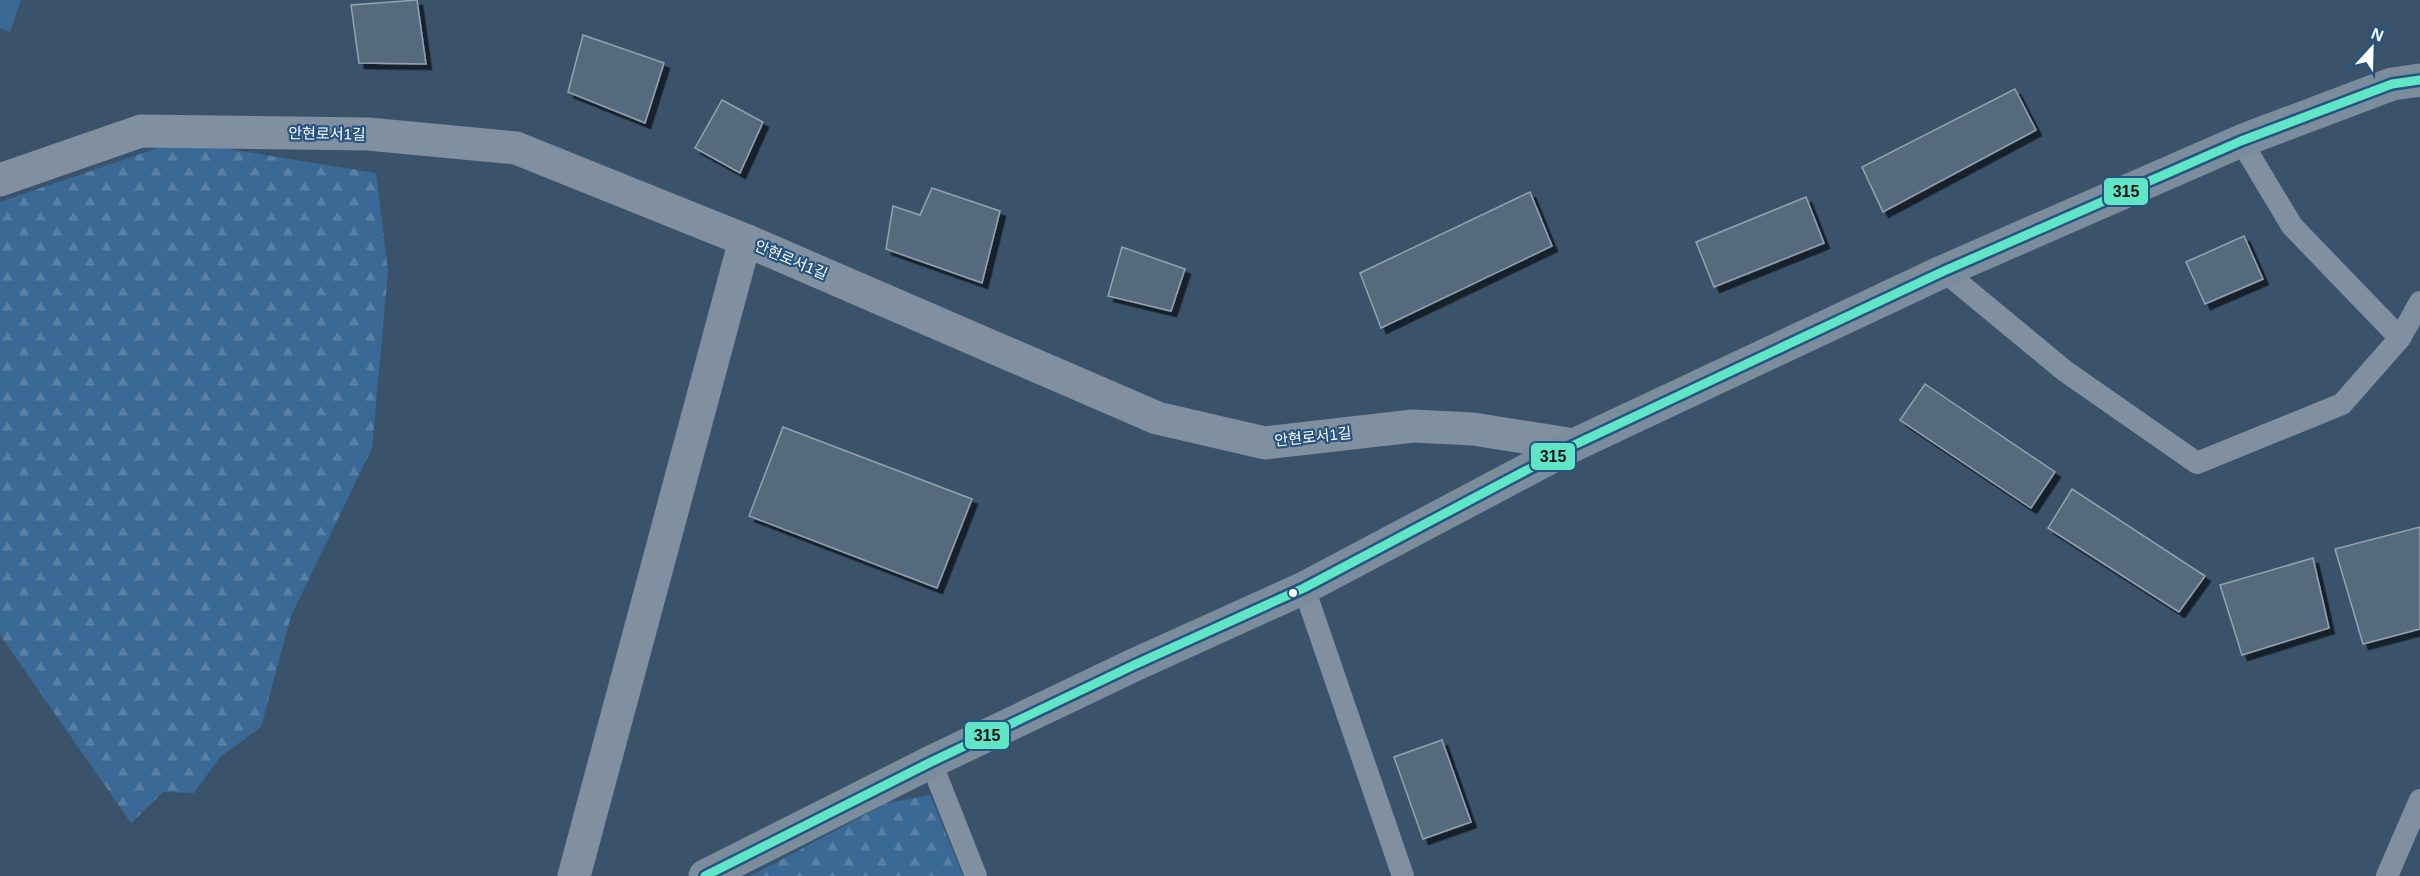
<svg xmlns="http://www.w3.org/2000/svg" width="2420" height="876" font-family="Arial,'Noto Sans KR',sans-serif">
  <defs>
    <pattern id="forest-firs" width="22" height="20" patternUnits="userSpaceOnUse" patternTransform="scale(1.5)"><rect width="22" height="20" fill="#3a6995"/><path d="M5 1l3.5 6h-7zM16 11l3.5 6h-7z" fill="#5880a5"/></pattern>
    <filter id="shadow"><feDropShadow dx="5.5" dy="5.5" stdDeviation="0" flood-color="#0009"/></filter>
  </defs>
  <rect width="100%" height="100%" fill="#3a536b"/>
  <path fill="url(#forest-firs)" d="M 178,141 L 376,173 L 388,271 L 372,448 L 291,616 L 261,727 L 220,757 L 194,793 L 163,792 L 131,823 L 0,635 L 0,202 Z
    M 930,795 L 963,876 L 751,876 L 887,803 Z"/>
  <path fill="#3a6995" d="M 0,0 L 21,0 L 10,32 L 0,28 Z"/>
  <path fill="#576b7e" stroke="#93a2b0" stroke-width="1.5" filter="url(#shadow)" d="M 417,0 L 426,64 L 359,63 L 351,5 Z
    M 583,35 L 664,63 L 645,123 L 568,92 Z
    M 2015,89 L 2036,130 L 1883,212 L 1862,167 Z
    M 722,100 L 763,122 L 740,173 L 695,148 Z
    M 932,188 L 1000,211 L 982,283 L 886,249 L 893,206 L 920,215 Z
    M 1530,192 L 1552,246 L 1381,328 L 1360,273 Z
    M 1806,197 L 1824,243 L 1714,287 L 1696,242 Z
    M 2244,236 L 2263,279 L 2205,304 L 2186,262 Z
    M 1122,247 L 1185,269 L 1171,311 L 1108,296 Z
    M 1925,384 L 2055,472 L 2031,508 L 1900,420 Z
    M 783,427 L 972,499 L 937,588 L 749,516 Z
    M 2072,489 L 2205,576 L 2179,612 L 2048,528 Z
    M 2420,527 L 2420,629 L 2363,644 L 2335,549 Z
    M 2313,558 L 2329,628 L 2242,655 L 2220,585 Z
    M 1442,740 L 1471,822 L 1423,839 L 1394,757 Z"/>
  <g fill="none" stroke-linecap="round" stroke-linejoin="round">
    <path stroke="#8090a1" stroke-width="22" d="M 2241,141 L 2292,226 L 2400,338
      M 1944,271 L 2065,371 L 2197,463 L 2342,404 L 2400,338 L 2420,302
      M 1304,588 L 1403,876
      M 931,762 L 976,876
      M 2387,876 L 2420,800"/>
    <path stroke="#8090a1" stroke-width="33" d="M 0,180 L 141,131 L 368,134 L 516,148 L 745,240 L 1157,418 L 1265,443 L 1413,426 L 1473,429 L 1574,445
      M 574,876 L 745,240"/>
    <path stroke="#7b8c9d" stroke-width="33" d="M 705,876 L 931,762 L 1134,665 L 1304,588 L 1574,445 L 1944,271 L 2241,141 L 2392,84 L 2420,80"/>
    <g stroke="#26537f" stroke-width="14">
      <path id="bus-1" d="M 705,876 L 931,762 L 1134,665 L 1304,588 L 1574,445 L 1944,271 L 2241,141 L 2392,84 L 2420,80"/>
    </g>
    <use href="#bus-1" stroke="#60e5c7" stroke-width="9"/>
  </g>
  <circle fill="#fff" stroke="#26537f" stroke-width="2" cx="1293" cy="593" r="5"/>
  <g text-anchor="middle" stroke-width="4.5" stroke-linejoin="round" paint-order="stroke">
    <g font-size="15" fill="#fff" stroke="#26537f">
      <text transform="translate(327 134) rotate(1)" y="5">안현로서1길</text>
      <text transform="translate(791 260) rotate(23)" y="5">안현로서1길</text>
      <text transform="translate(1313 437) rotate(-6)" y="5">안현로서1길</text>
    </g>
  </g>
  <g stroke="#26537f" stroke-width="2">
    <rect x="2103" y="177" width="46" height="29" rx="6" fill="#60e5c7"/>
    <rect x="1530" y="442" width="46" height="29" rx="6" fill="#60e5c7"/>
    <rect x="964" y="721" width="46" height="29" rx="6" fill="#60e5c7"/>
  </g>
  <g font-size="16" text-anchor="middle" font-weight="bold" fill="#111">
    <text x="2126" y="197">315</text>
    <text x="1553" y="462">315</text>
    <text x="987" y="741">315</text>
  </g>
  <g transform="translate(2372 48) rotate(22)" stroke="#26537f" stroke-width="4.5" paint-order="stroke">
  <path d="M0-4.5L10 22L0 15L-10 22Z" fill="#ffffff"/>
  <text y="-9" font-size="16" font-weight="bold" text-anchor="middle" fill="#ffffff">N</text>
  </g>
</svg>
